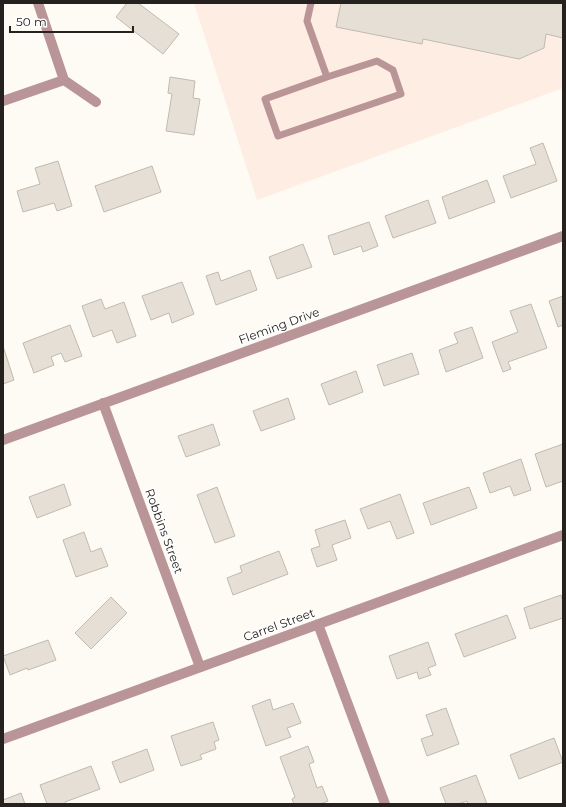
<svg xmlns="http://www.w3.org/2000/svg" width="566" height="807" font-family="Montserrat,sans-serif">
  <rect width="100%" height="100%" fill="#fefaf4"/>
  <path fill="#feede2" d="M 194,3 L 563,3 L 563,88 L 257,200 Z"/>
  <path fill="#e6dfd6" stroke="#c0bab1" d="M 127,3 L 138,3 L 179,34 L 163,54 L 116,17 Z
    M 341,3 L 563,3 L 563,38 L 546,34 L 544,48 L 519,59 L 423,39 L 422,44 L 336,27 Z
    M 170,77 L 195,81 L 193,98 L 200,99 L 194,135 L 166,131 L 172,94 L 168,93 Z
    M 543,143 L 557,181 L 511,198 L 503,176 L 536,164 L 530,148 Z
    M 58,161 L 72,206 L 57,211 L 54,203 L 23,212 L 17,191 L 40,184 L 35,168 Z
    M 152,166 L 161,192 L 104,212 L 95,186 Z
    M 487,180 L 495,202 L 449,219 L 442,197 Z
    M 428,200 L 436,223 L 393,238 L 385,216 Z
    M 369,222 L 378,246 L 363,252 L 361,246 L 334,255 L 328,236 Z
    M 303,244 L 312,267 L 277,279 L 269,257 Z
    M 250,270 L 257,290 L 216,305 L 206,276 L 218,272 L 221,281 Z
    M 182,282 L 194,314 L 172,323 L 169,313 L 151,320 L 142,296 Z
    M 563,296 L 563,325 L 558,327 L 549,301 Z
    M 101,299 L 105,309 L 124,302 L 136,336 L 117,343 L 112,330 L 93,337 L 82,306 Z
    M 531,304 L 547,348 L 508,362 L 511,369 L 503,372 L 492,342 L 518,332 L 510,311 Z
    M 70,325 L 82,356 L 65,362 L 61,353 L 51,357 L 54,365 L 34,373 L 23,343 Z
    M 472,327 L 483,358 L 446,372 L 439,350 L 458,343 L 454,333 Z
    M 3,346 L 14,380 L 3,384 Z
    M 412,353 L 419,374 L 384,386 L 377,365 Z
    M 356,371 L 363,392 L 329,405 L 321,384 Z
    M 288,398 L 295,419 L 261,431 L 253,411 Z
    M 213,424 L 220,445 L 186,457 L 178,436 Z
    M 563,444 L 563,481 L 546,487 L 535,454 Z
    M 521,459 L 531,490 L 514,496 L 510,486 L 490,493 L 483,473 Z
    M 64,484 L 71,505 L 37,518 L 29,497 Z
    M 217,487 L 235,536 L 215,543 L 197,495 Z
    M 469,487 L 477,508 L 431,525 L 423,503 Z
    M 400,494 L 414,533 L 397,539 L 390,521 L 368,529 L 360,509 Z
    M 345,520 L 351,538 L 332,545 L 337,560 L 317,567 L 311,549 L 320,546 L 315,530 Z
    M 84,532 L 91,552 L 101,548 L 108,566 L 76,577 L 63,540 Z
    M 279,551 L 288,574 L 233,595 L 227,578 L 242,572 L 240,566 Z
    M 561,595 L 563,601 L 563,618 L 530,629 L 524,608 Z
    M 111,597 L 127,613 L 91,649 L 75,633 Z
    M 507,615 L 516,638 L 464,657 L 455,634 Z
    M 48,640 L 56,660 L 28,670 L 27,668 L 10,675 L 3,656 Z
    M 428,642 L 436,665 L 428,668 L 431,675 L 419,679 L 417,672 L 397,679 L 389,656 Z
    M 270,699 L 273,710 L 293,703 L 301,723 L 287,728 L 291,737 L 266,746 L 252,706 Z
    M 446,708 L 459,744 L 427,756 L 421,739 L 433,735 L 426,715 Z
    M 213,722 L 219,740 L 214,742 L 216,749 L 200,755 L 202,759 L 181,766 L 171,736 Z
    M 554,738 L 563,762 L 519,779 L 510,755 Z
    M 308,746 L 314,762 L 309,764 L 317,788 L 322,786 L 328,801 L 320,804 L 294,804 L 292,799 L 295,797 L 280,757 Z
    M 147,749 L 154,770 L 120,783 L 112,762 Z
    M 91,766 L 100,789 L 65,802 L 65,804 L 47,804 L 40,785 Z
    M 476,775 L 487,804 L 468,804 L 467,801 L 458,804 L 446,804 L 440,788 Z
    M 21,793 L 25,804 L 3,804 L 3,800 Z"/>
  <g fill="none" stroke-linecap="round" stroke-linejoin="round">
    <path stroke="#ba9598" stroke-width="7" d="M 311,3 L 307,21 L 327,77 L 265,99 L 278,136 L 401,94 L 393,70 L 377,61 L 327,77"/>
    <path stroke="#ba9598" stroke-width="10" d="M 38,3 L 64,80
      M 3,101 L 64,80 L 96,102
      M 103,403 L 200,667
      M 3,440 L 563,236
      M 318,624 L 385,804
      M 3,739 L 563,535"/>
  </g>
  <g text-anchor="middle" stroke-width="3" stroke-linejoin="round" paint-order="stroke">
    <g font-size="12" fill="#24211e" stroke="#fff">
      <text transform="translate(279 326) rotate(-20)" y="4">Fleming Drive</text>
      <text transform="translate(164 531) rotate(70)" y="4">Robbins Street</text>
      <text transform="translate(279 625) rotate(-20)" y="4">Carrel Street</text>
    </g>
  </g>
  <rect width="566" height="807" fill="none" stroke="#24211e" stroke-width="8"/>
  <path d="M10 26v6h123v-6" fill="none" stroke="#24211e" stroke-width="2"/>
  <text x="16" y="26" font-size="12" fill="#24211e" stroke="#ffffff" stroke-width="3" paint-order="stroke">50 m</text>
</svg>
